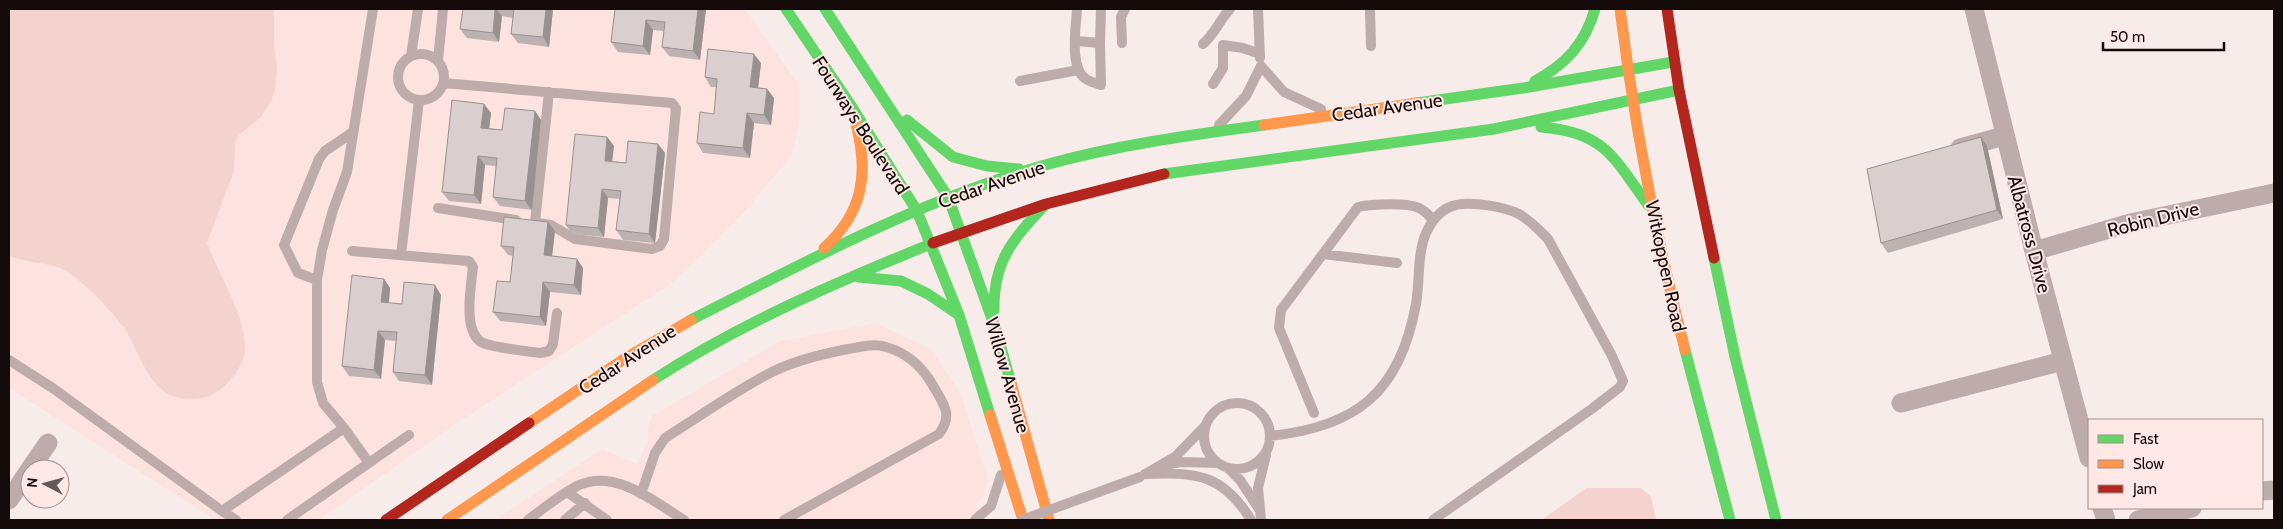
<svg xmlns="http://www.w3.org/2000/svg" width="2283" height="529" font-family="Cabin,sans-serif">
  <rect width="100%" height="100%" fill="#f8eceb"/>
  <path fill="#fce3df" d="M 9,9 L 745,9 L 799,85 L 799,125 L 792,155 L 746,210 L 672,283 L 457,423 L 319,520 L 215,520 L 9,388 Z
    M 876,323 L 931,349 L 961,394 L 987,477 L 985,492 L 976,505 L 980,520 L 495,520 L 602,449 L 637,464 L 648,440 L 648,428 L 652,416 L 780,341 Z"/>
  <path fill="#f4d2cd" d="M 9,9 L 274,9 L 274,45 L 277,68 L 275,89 L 271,101 L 261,117 L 239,135 L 235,144 L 234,171 L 207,243 C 219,276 245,313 245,350 C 244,367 228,384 216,393 C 205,400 180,401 168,394 C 145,380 138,349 124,328 C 113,312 76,272 57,267 C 41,262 24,262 9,256 Z
    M 1586,488 L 1641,488 L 1651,497 L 1656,520 L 1542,520 Z"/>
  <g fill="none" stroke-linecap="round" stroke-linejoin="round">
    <path stroke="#bdacaa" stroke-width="10" d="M 1258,9 L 1260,58
      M 1370,10 L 1371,46
      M 1076,41 L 1100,43 L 1101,85 C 1096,83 1090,82 1086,79 C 1069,68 1076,27 1077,9
      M 1100,43 L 1101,9
      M 1122,43 L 1121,17 L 1125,9
      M 1203,44 C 1216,32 1219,21 1230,9
      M398 77a23 23 0 1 1 46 0a23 23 0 1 1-46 0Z
      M 411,56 L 418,9
      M 438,61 L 443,9
      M 1020,81 L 1078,70
      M 443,83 L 672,103 L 676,108 L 664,239 L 660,246 L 652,249 L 575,239 L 551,225 L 537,223
      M 1213,84 L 1223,68 L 1223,45 L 1243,48 L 1260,54
      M 1219,125 L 1246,96 L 1261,66 L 1284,92 L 1321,109
      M 438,208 L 516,220
      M 535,222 L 549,92
      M 352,251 L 469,261 L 473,267 C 471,286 462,333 483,343 C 496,348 525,351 540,353 L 549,351 L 553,344 L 557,313
      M 1323,254 L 1397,263
      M 401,255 L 419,100
      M 317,280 L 298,273 L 284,245 L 319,159 L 325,151 L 353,132
      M 9,360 L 54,389 L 222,511 L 344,428 L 323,403 L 317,382 L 317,280 L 322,250 L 333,210 L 347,172 L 373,9
      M1204 436a33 33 0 1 1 66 0a33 33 0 1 1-66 0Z
      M 1314,413 L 1279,328 L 1281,310 L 1358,207 C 1371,204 1410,202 1421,209 C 1426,212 1430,216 1433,220
      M 344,428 L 369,463
      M 1270,436 C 1357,427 1400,392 1416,304 C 1420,281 1417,254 1426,233 C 1432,220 1442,208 1456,205 C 1472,201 1505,207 1519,214 C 1531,221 1539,230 1548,239 L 1611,354 L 1623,381 L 1620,387 L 1593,408 L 1433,520
      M 1166,465 L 1181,462 L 1218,463
      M 1228,468 L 1240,480 L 1259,509
      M 1147,473 L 1176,456 L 1205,426
      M 1145,474 C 1196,472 1223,474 1251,520
      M 567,492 L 607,520
      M 641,494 L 655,453 L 665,438 C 700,416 735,391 772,372 C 796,360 822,354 848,349 C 860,347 874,343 886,347 C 905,352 922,366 932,384 C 943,403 954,414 939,434 L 784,520
      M 222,511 L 236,520
      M 287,520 L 409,435
      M 528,520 C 544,508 561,494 579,485 C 616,469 653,501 684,520
      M 565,520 L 585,503
      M 975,520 L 991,506 L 1001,475
      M 1261,520 L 1258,488 L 1266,455"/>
    <path stroke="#bdacaa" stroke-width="19" d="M 1974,9 L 2034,251 L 2089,458
      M 1960,148 L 2004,136
      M 2034,251 L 2130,223 L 2274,193
      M 1901,403 L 2063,361
      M 30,469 L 48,443
      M 2262,491 L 2274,490
      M 9,500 L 30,469
      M 2102,508 L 2106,520
      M 2138,520 L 2192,508"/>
    <path stroke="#63d668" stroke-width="11" d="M 786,9 L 850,104 L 917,211 L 959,315 L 990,415
      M 825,9 L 948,197 L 996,330 L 1011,383
      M 1535,81 C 1566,64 1585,44 1595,9
      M 1417,103 L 1523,88 L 1673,62
      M 907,120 L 953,157 L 987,166 L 1019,169
      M 1541,127 C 1605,132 1614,158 1648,205
      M 1164,174 L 1494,129 L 1679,90
      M 1714,258 L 1735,357 L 1776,520
      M 858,277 L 901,281 L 928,294 L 959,315
      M 994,311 C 993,262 1012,240 1044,206
      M 691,320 C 805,262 921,200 1045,165 C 1116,145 1191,135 1264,125
      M 1685,350 L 1730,520
      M 653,380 C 741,323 837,282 933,243"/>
    <path stroke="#ff974d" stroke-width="11" d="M 1620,9 C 1634,124 1656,237 1685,350
      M 1264,125 L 1417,103
      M 824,248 C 863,213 869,174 856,124
      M 1011,383 L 1049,520
      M 990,415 L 1023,520
      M 529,423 L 624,359 L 691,320
      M 447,520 L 653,380"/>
    <path stroke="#b3261e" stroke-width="11" d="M 1667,9 L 1679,90 L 1714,258
      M 933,243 L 1046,204 L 1164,174
      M 386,520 L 529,423"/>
    <path stroke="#bdacaa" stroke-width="10" d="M 1022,520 L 1140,477"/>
  </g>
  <path fill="#bbb2b1" d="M 463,9 L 553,9 L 549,47 L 518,43 L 511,34 L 513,18 L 502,16 L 499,42 L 467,38 L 460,29 Z
    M 615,9 L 706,9 L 700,60 L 669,56 L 662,47 L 664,31 L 653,30 L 650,55 L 618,52 L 611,42 Z
    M 761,63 L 758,88 L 767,89 L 774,98 L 771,125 L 754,123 L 750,158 L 703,153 L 697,143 L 714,114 L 716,87 L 711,87 L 705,77 Z
    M 484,104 L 491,113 L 489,128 L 502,130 L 535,111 L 541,120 L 532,210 L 500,206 L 493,197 L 496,166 L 485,165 L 481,204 L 449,201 L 442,192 Z
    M 607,137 L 614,146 L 612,161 L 626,163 L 658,144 L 665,153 L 655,243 L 623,240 L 616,230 L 620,199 L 608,198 L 604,237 L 572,234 L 566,225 Z
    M 1981,137 L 1987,146 L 2003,219 L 1888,253 L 1881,243 Z
    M 548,222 L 555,231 L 552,256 L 577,259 L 583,268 L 581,295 L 550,292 L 546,326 L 500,321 L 493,312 L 510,282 L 513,256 L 508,255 L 501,246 Z
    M 384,279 L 390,288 L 389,303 L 402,304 L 441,295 L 432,385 L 399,381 L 393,372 L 396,341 L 385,340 L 381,379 L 349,376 L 342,366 Z"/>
  <path fill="#989190" d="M 495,9 L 496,9 L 502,16 L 499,42 L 493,33 Z
    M 546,9 L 553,9 L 549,47 L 543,37 Z
    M 698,9 L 706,9 L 700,60 L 693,51 Z
    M 646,20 L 653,30 L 650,55 L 643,46 Z
    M 754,54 L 761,63 L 757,97 L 750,87 Z
    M 767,89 L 774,98 L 771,125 L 764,115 Z
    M 484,104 L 491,113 L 488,137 L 481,128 Z
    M 535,111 L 541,120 L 532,210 L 525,201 Z
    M 747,113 L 754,123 L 750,158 L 743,148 Z
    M 607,137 L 614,146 L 611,170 L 605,161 Z
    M 1981,137 L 1987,146 L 2003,219 L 1997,210 Z
    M 658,144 L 665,153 L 655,243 L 649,234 Z
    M 478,156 L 485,165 L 481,204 L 474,195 Z
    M 602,189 L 608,198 L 604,237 L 598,228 Z
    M 548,222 L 555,231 L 551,265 L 544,255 Z
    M 577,259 L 583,268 L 581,295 L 574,285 Z
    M 384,279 L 390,288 L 388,312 L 381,302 Z
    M 543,282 L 550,292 L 546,326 L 540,317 Z
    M 435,285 L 441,295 L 432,385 L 425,375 Z
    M 378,331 L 385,340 L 381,379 L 374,370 Z"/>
  <path fill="#d9cfce" stroke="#989190" d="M 463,9 L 495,9 L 493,33 L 460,29 Z
    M 509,9 L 546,9 L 543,37 L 511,34 L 514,9 Z
    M 615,9 L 698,9 L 693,51 L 662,47 L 665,22 L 646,20 L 643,46 L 611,42 Z
    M 708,49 L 754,54 L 750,87 L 767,89 L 764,115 L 747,113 L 743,148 L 697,143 L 700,112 L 714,114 L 717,79 L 705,77 Z
    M 452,100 L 484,104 L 481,128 L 502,130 L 505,108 L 535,111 L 525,201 L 493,197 L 497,158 L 478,156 L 474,195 L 442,192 Z
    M 575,134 L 607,137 L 605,161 L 626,163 L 628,141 L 658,144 L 649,234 L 616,230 L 621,191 L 602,189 L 598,228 L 566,225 Z
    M 1981,137 L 1997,210 L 1881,243 L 1867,169 Z
    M 504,217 L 548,222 L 544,255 L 577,259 L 574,285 L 543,282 L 540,317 L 493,312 L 497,281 L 510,282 L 514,247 L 501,246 Z
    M 352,275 L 384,279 L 381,302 L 402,304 L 404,282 L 435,285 L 425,375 L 393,372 L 397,332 L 378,331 L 374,370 L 342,366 Z"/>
  <g text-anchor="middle" stroke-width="4" stroke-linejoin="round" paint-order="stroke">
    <g font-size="19" fill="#130a09" stroke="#fee8e5">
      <text transform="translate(1387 107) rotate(-8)" y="7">Cedar Avenue</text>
      <text transform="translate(861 125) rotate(57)" y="7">Fourways Boulevard</text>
      <text transform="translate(991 184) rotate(-19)" y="7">Cedar Avenue</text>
      <text transform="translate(2153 219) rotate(-14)" y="7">Robin Drive</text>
      <text transform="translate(2030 234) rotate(75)" y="7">Albatross Drive</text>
      <text transform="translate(1666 266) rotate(78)" y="7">Witkoppen Road</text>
      <text transform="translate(627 359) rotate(-33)" y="7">Cedar Avenue</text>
      <text transform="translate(1008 375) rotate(74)" y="7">Willow Avenue</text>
    </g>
  </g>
  <rect width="2283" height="529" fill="none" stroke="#130a09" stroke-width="20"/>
  <rect x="2088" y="419" width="175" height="90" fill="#fee8e5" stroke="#a08f8d"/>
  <rect x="2098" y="435" width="25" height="8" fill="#63d668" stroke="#a08f8d"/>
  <text x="2133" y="444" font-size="15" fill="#130a09">Fast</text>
  <rect x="2098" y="460" width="25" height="8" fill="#ff974d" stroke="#a08f8d"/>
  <text x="2133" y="469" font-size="15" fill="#130a09">Slow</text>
  <rect x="2098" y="485" width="25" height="8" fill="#b3261e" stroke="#a08f8d"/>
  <text x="2133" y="494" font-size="15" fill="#130a09">Jam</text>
  <g transform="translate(45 484) rotate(276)"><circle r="24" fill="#fee8e5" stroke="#a08f8d"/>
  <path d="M0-4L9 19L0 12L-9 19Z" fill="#635958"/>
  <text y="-8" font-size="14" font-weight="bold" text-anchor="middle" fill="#130a09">N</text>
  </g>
  <path d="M2103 42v8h121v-8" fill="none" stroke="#130a09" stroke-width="2.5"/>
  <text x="2110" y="42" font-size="15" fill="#130a09" stroke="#fee8e5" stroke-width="4" paint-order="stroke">50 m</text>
</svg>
